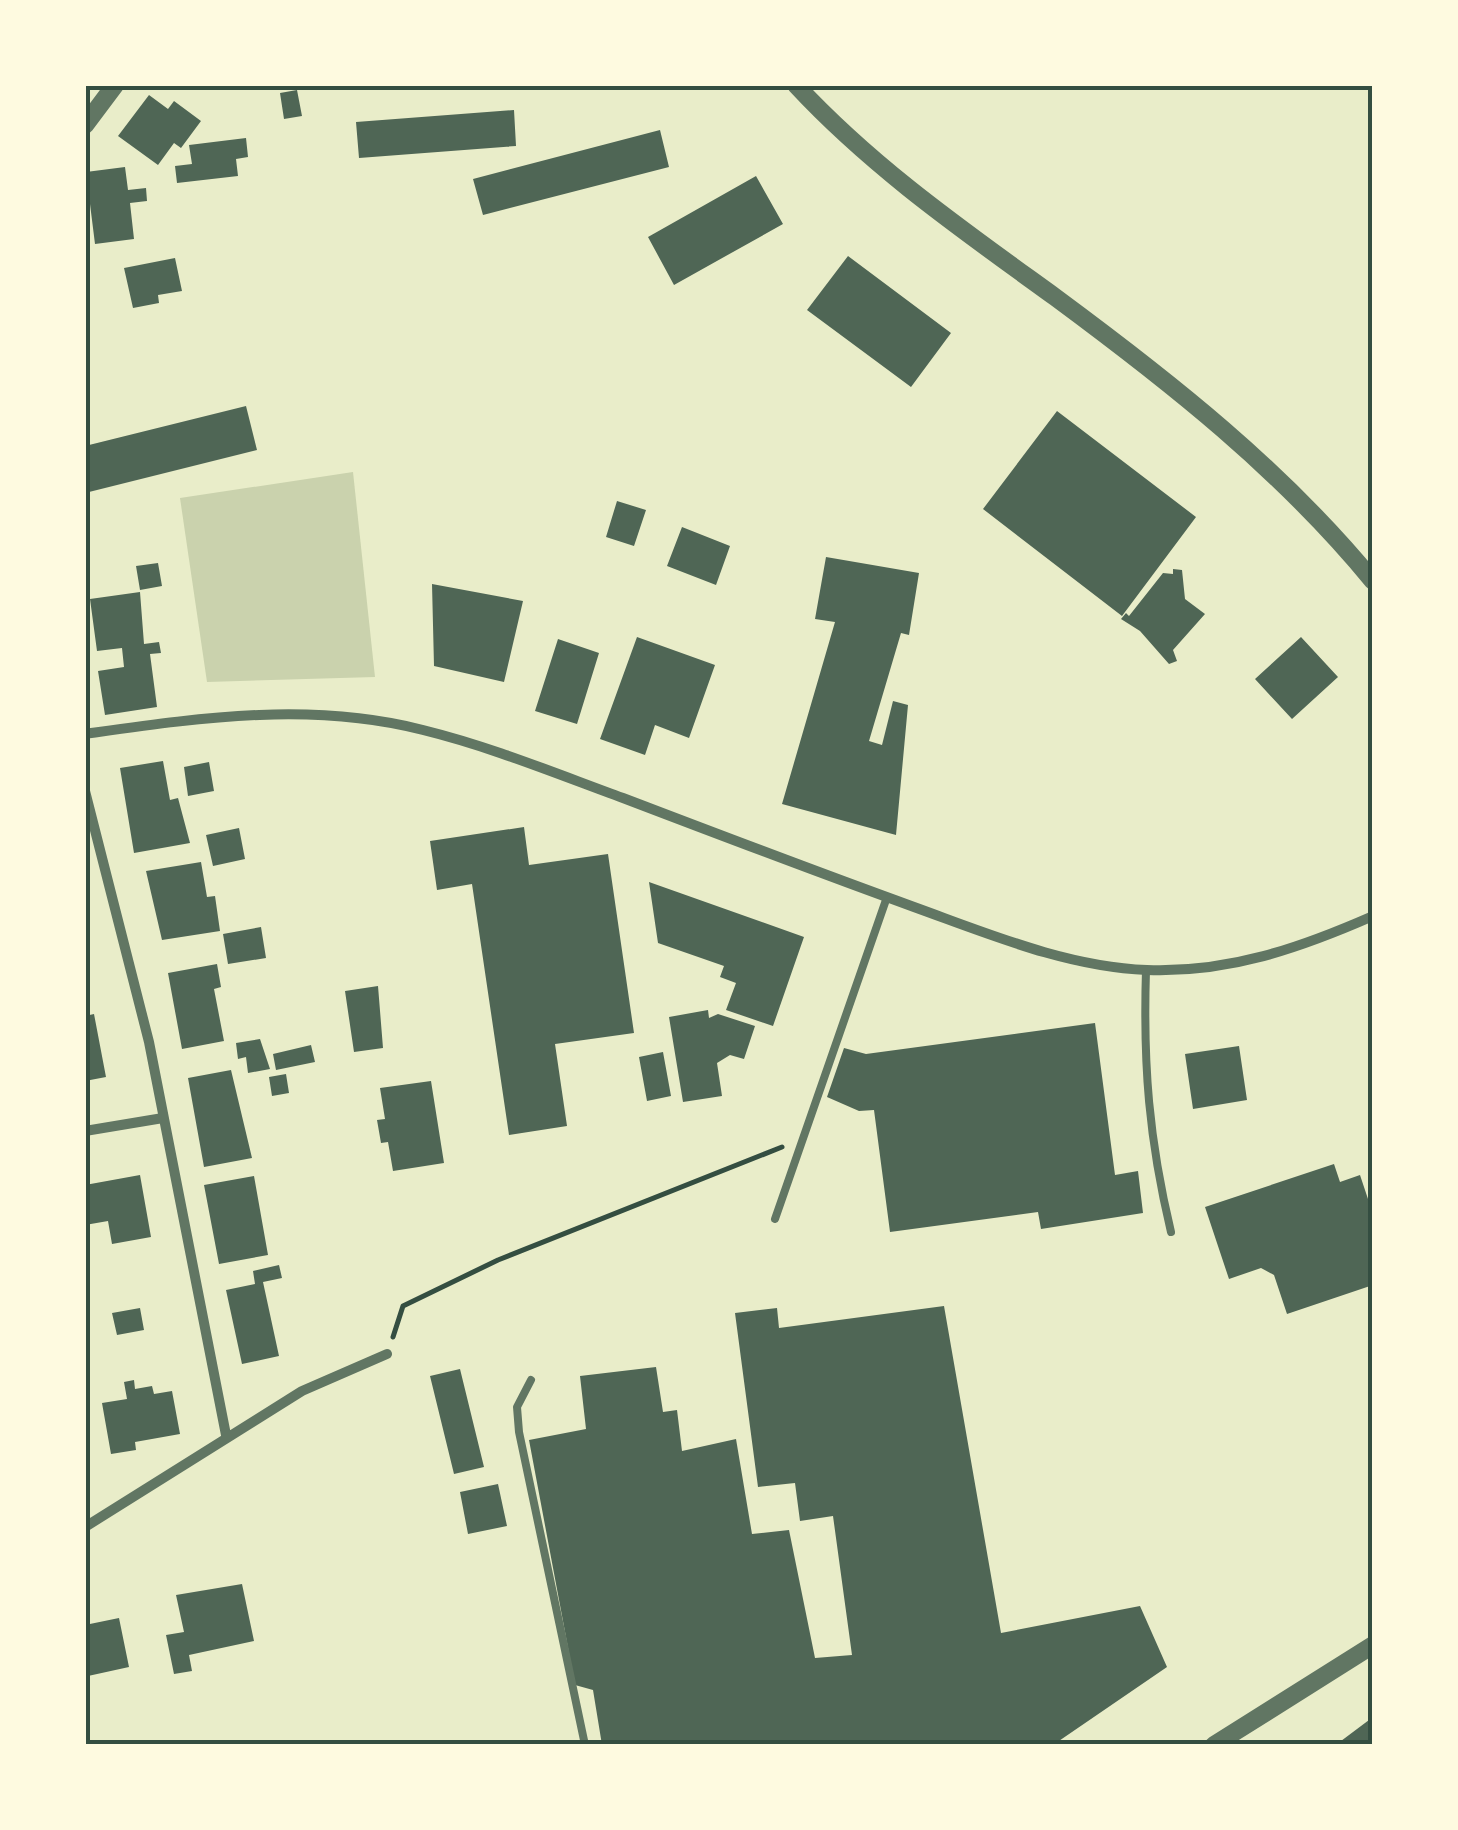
<svg xmlns="http://www.w3.org/2000/svg" width="1458" height="1830" font-family="'PT Sans Narrow',sans-serif">
  <rect width="100%" height="100%" fill="#e9edc9"/>
  <path fill="#cad2ad" d="M 353,472 L 375,677 L 207,682 L 180,498 Z"/>
  <path fill="#4f6655" d="M 297,90 L 302,116 L 284,119 L 280,93 Z
    M 149,95 L 168,109 L 174,101 L 201,121 L 181,148 L 174,143 L 158,165 L 118,136 Z
    M 514,110 L 516,146 L 359,158 L 356,122 Z
    M 660,130 L 669,167 L 483,215 L 473,179 Z
    M 246,138 L 248,157 L 236,159 L 238,176 L 177,183 L 175,166 L 192,164 L 189,145 Z
    M 125,167 L 128,190 L 146,188 L 147,201 L 130,203 L 134,239 L 95,244 L 86,172 Z
    M 756,176 L 783,224 L 674,285 L 648,237 Z
    M 848,256 L 951,333 L 911,387 L 807,310 Z
    M 175,258 L 182,291 L 158,295 L 159,303 L 133,308 L 124,268 Z
    M 246,406 L 257,450 L 85,493 L 85,446 Z
    M 1057,411 L 1196,517 L 1122,616 L 983,509 Z
    M 617,501 L 646,510 L 634,546 L 606,537 Z
    M 682,527 L 730,546 L 716,585 L 667,566 Z
    M 826,557 L 919,573 L 909,635 L 901,633 L 869,741 L 882,745 L 893,701 L 908,705 L 896,835 L 782,804 L 835,622 L 815,619 Z
    M 158,563 L 162,586 L 140,590 L 136,566 Z
    M 1173,569 L 1182,570 L 1185,599 L 1205,614 L 1173,650 L 1177,661 L 1169,664 L 1140,631 L 1121,619 L 1126,613 L 1129,616 L 1163,573 L 1173,574 Z
    M 432,584 L 523,601 L 504,682 L 434,666 Z
    M 140,592 L 144,644 L 159,642 L 161,653 L 150,654 L 157,707 L 105,715 L 98,671 L 124,667 L 122,648 L 97,651 L 90,599 Z
    M 637,637 L 715,665 L 689,738 L 655,725 L 645,755 L 600,739 Z
    M 1301,637 L 1338,677 L 1292,719 L 1255,679 Z
    M 558,639 L 599,653 L 577,724 L 535,711 Z
    M 163,761 L 170,800 L 178,798 L 190,843 L 134,853 L 120,768 Z
    M 209,762 L 214,791 L 188,796 L 184,767 Z
    M 524,827 L 529,865 L 608,854 L 634,1033 L 555,1044 L 567,1126 L 509,1135 L 472,884 L 437,890 L 430,841 Z
    M 239,828 L 245,859 L 213,866 L 206,835 Z
    M 201,862 L 207,897 L 215,896 L 220,931 L 162,940 L 146,871 Z
    M 649,882 L 804,937 L 773,1026 L 726,1010 L 736,983 L 720,977 L 724,966 L 658,943 Z
    M 261,927 L 266,958 L 228,964 L 223,934 Z
    M 217,964 L 221,987 L 214,989 L 224,1041 L 182,1049 L 168,973 Z
    M 378,986 L 383,1048 L 354,1052 L 345,991 Z
    M 708,1010 L 709,1018 L 718,1014 L 755,1026 L 744,1059 L 730,1055 L 717,1063 L 722,1096 L 683,1102 L 669,1017 Z
    M 94,1014 L 106,1077 L 85,1081 L 85,1016 Z
    M 1095,1023 L 1115,1175 L 1138,1171 L 1143,1213 L 1041,1229 L 1038,1212 L 890,1232 L 874,1110 L 859,1111 L 827,1097 L 844,1048 L 866,1054 Z
    M 260,1039 L 270,1069 L 248,1073 L 246,1057 L 238,1059 L 236,1043 Z
    M 311,1045 L 315,1062 L 276,1070 L 273,1054 Z
    M 1239,1046 L 1247,1100 L 1193,1109 L 1185,1054 Z
    M 663,1052 L 671,1096 L 647,1101 L 639,1057 Z
    M 231,1070 L 252,1158 L 204,1167 L 188,1078 Z
    M 286,1074 L 289,1093 L 272,1096 L 269,1077 Z
    M 431,1081 L 444,1163 L 393,1171 L 388,1142 L 381,1143 L 377,1120 L 385,1119 L 380,1088 Z
    M 1334,1164 L 1340,1182 L 1360,1175 L 1373,1214 L 1373,1285 L 1287,1314 L 1274,1275 L 1261,1268 L 1229,1279 L 1205,1207 Z
    M 140,1175 L 151,1237 L 112,1244 L 108,1221 L 85,1225 L 85,1185 Z
    M 254,1176 L 268,1255 L 219,1264 L 204,1185 Z
    M 279,1265 L 282,1278 L 263,1282 L 279,1356 L 242,1364 L 226,1290 L 255,1284 L 253,1271 Z
    M 944,1306 L 1001,1633 L 1140,1606 L 1167,1667 L 1053,1745 L 602,1745 L 593,1690 L 575,1685 L 529,1440 L 586,1429 L 580,1376 L 656,1367 L 663,1412 L 677,1410 L 682,1451 L 736,1439 L 752,1534 L 789,1530 L 815,1658 L 852,1655 L 833,1516 L 800,1521 L 795,1483 L 758,1487 L 735,1313 L 777,1308 L 779,1328 Z
    M 140,1308 L 144,1330 L 117,1335 L 112,1313 Z
    M 460,1369 L 484,1467 L 454,1474 L 430,1376 Z
    M 134,1380 L 135,1389 L 152,1386 L 154,1394 L 172,1391 L 180,1434 L 135,1442 L 136,1450 L 111,1454 L 102,1403 L 127,1399 L 124,1382 Z
    M 498,1484 L 507,1526 L 468,1534 L 460,1492 Z
    M 242,1584 L 254,1641 L 189,1655 L 192,1671 L 174,1674 L 166,1635 L 184,1632 L 176,1595 Z
    M 119,1618 L 129,1667 L 88,1676 L 85,1625 Z
    M 1373,1717 L 1373,1745 L 1335,1745 L 1341,1741 Z"/>
  <g fill="none" stroke-linecap="round" stroke-linejoin="round">
    <path stroke="#344e41" stroke-width="5" d="M 393,1337 L 403,1306 L 498,1260 L 782,1147"/>
    <path stroke="#617663" stroke-width="8" d="M 1146,970 C 1143,1065 1149,1140 1171,1232
      M 775,1219 L 887,897
      M 531,1380 L 517,1407 L 519,1432 L 585,1745"/>
    <path stroke="#617663" stroke-width="10" d="M 85,734 C 199,718 310,701 423,730 C 492,747 557,774 623,798 C 720,835 817,872 914,907 C 989,934 1067,967 1147,970 C 1229,973 1300,948 1373,916
      M 85,791 L 149,1042 L 226,1435
      M 85,1131 L 163,1118
      M 85,1527 L 302,1391 L 387,1354"/>
    <path stroke="#617663" stroke-width="18" d="M 796,85 C 873,168 964,231 1055,297 C 1170,382 1282,470 1373,581
      M 85,125 L 115,85
      M 1214,1745 L 1373,1645"/>
  </g>
  <rect width="1458" height="1830" fill="none" stroke="#fefae0" stroke-width="175"/>
  <rect x="88" y="88" width="1282" height="1654" fill="none" stroke="#344e41" stroke-width="4"/>
</svg>
